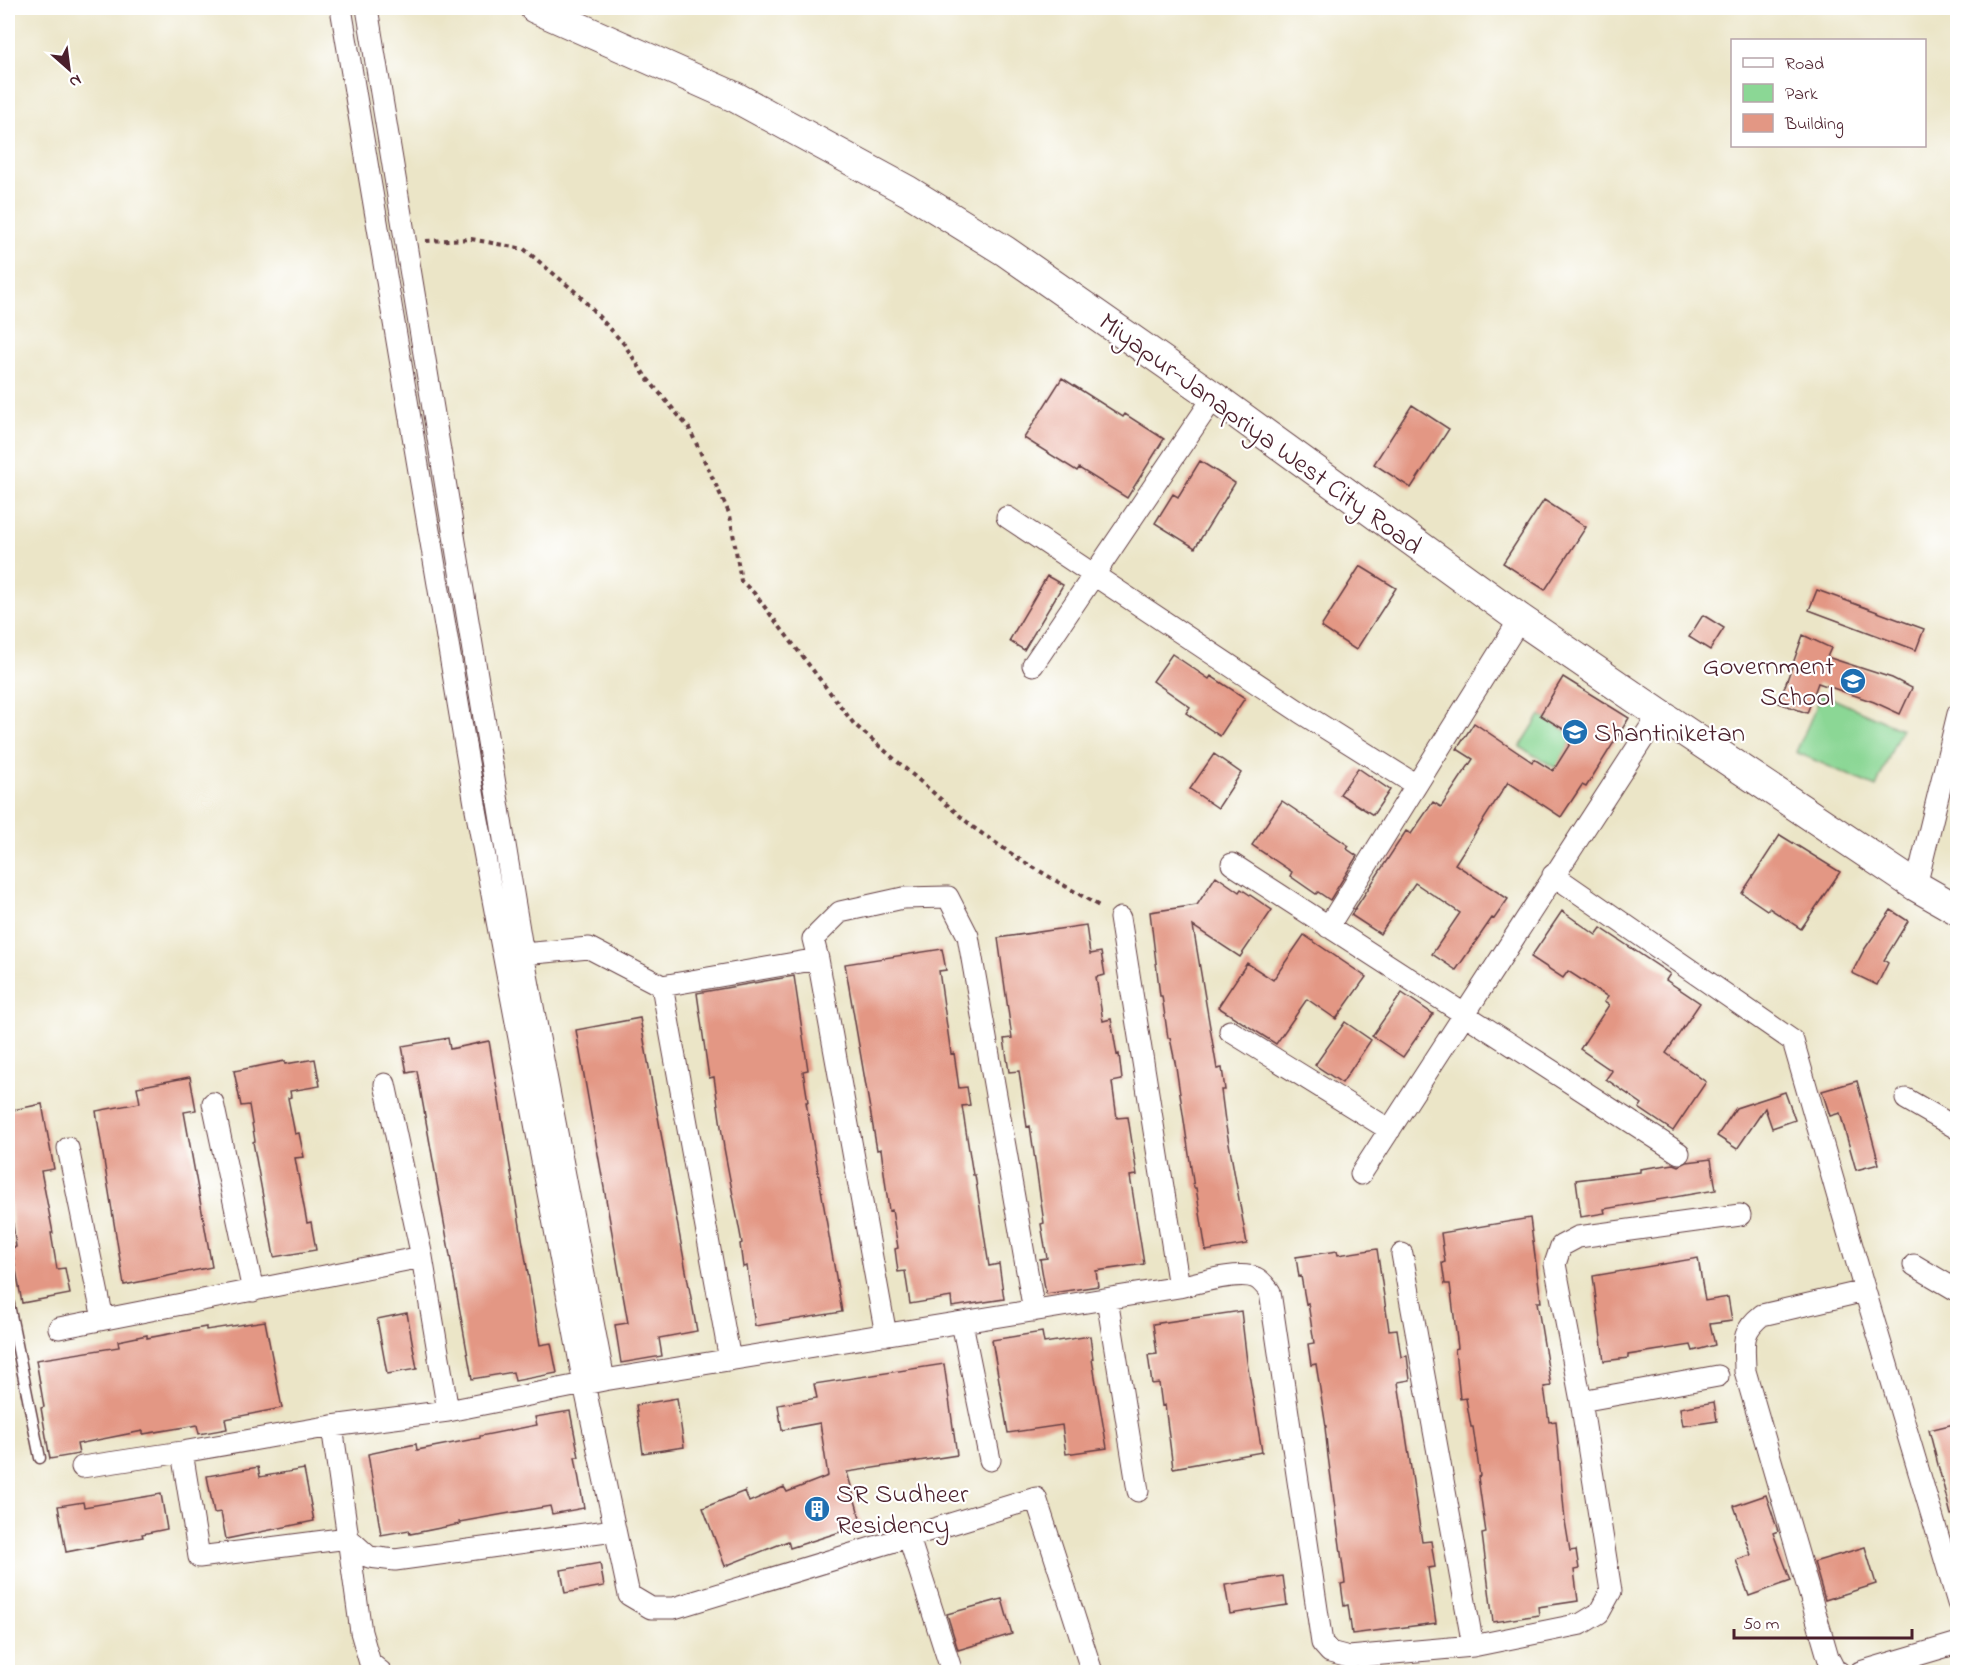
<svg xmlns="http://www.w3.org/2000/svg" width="1965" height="1680" font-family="'Indie Flower',sans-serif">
  <rect width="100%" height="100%" fill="#fff"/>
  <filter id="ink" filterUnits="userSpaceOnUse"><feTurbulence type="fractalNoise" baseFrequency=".0167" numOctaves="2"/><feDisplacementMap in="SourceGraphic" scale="12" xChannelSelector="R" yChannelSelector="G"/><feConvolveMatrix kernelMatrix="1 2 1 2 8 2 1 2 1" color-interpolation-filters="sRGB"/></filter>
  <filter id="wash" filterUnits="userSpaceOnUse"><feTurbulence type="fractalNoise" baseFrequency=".008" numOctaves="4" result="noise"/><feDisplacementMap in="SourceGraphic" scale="24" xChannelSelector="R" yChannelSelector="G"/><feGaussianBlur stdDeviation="1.35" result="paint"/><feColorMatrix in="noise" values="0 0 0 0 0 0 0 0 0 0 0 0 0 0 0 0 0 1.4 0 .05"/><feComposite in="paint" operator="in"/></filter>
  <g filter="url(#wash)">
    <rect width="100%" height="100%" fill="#ebe5c7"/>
    <path fill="#8bd795" stroke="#6a7b60" stroke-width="1.5" d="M 1822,694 L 1901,729 L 1876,787 L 1796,752 Z
      M 1540,715 L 1575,736 L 1556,768 L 1520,747 Z"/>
    <g id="blocks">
      <path fill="#e39784" d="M 1062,378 L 1123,417 L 1125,414 L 1164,439 L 1127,498 L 1079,468 L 1077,471 L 1024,438 Z
        M 1412,405 L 1449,429 L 1411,488 L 1374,464 Z
        M 1200,461 L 1235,483 L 1195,548 L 1155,523 L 1173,494 L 1178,497 Z
        M 1544,500 L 1586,527 L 1545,590 L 1503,563 Z
        M 1360,566 L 1396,588 L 1356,650 L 1321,627 Z
        M 1047,576 L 1063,585 L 1024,650 L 1009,641 Z
        M 1817,590 L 1924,629 L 1916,650 L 1809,610 Z
        M 1703,615 L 1724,628 L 1710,650 L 1689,637 Z
        M 1803,635 L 1831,648 L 1827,657 L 1892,678 L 1912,688 L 1900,714 L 1874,702 L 1818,683 L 1807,713 L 1779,703 Z
        M 1172,654 L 1209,679 L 1211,676 L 1245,698 L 1220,736 L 1186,713 L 1190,707 L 1153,681 Z
        M 1563,677 L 1629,718 L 1586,787 L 1582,785 L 1561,817 L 1508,782 L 1455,864 L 1508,899 L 1494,919 L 1492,918 L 1456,970 L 1432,954 L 1460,913 L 1415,883 L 1380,934 L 1351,915 L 1406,831 L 1411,834 L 1433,802 L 1441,807 L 1473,759 L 1457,749 L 1474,723 L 1532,762 L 1534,759 L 1553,771 L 1575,736 L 1540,715 Z
        M 1214,754 L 1241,773 L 1218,808 L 1190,789 Z
        M 1358,768 L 1390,790 L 1373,815 L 1340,794 Z
        M 1282,801 L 1349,846 L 1347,849 L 1357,856 L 1330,900 L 1318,892 L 1316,894 L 1290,876 L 1292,872 L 1252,845 Z
        M 1780,835 L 1840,872 L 1801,929 L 1769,908 L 1767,910 L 1742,893 Z
        M 1216,876 L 1239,892 L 1241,889 L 1272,910 L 1240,957 L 1193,926 L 1217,1069 L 1222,1068 L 1225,1090 L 1221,1090 L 1225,1121 L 1247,1244 L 1206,1251 L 1196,1188 L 1194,1188 L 1176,1067 L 1170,1038 L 1168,1038 L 1162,996 L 1160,996 L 1150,912 L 1197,905 Z
        M 1891,910 L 1908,921 L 1884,960 L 1888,963 L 1877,985 L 1852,973 L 1864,950 Z
        M 1562,911 L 1596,935 L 1601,928 L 1670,974 L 1666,980 L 1700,1003 L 1666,1053 L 1706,1082 L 1673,1131 L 1639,1108 L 1642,1104 L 1606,1079 L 1612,1071 L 1580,1049 L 1609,1005 L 1604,1002 L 1608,997 L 1568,971 L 1563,978 L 1531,957 Z
        M 1086,925 L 1090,954 L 1101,952 L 1105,975 L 1096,977 L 1103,1021 L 1111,1019 L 1117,1055 L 1119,1054 L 1122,1080 L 1112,1082 L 1117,1118 L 1128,1117 L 1137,1175 L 1130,1176 L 1144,1264 L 1096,1271 L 1098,1286 L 1046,1294 L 1040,1259 L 1047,1258 L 1041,1224 L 1044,1223 L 1030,1126 L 1027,1127 L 1019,1071 L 1009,1072 L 1004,1039 L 1012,1038 L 998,938 Z
        M 1304,935 L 1366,977 L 1336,1019 L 1307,999 L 1276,1044 L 1218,1007 L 1247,963 L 1273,980 Z
        M 942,949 L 946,970 L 939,971 L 951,1054 L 954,1053 L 959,1088 L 967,1087 L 970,1105 L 962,1106 L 973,1175 L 975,1175 L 989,1266 L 999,1264 L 1004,1299 L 952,1307 L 951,1297 L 910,1304 L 905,1271 L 898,1272 L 895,1249 L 898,1248 L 892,1210 L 889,1211 L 881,1149 L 877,1150 L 845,964 Z
        M 794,976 L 808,1070 L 803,1071 L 808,1102 L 806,1102 L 842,1312 L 755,1326 L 747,1266 L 743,1267 L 740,1244 L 742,1243 L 724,1148 L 714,1077 L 709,1078 L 697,993 Z
        M 1402,993 L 1433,1014 L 1403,1057 L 1372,1036 Z
        M 640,1018 L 697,1331 L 659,1338 L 662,1356 L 621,1363 L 615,1325 L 628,1323 L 576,1030 Z
        M 1345,1022 L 1371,1040 L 1342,1083 L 1315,1065 Z
        M 448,1038 L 450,1049 L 489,1041 L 540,1345 L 551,1343 L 557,1373 L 515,1381 L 513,1372 L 472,1379 L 417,1071 L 407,1073 L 402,1046 Z
        M 315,1059 L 320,1086 L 290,1091 L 291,1097 L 288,1098 L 295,1134 L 299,1133 L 304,1157 L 295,1158 L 307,1223 L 311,1222 L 316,1250 L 274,1257 L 253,1142 L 255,1141 L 249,1105 L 241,1106 L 234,1071 L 285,1061 L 285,1064 Z
        M 190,1077 L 196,1110 L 184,1112 L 212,1267 L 124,1285 L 96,1111 L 140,1103 L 137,1087 Z
        M 1857,1081 L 1879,1164 L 1856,1170 L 1840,1113 L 1830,1116 L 1822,1091 Z
        M 1785,1092 L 1795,1120 L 1772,1128 L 1765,1108 L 1737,1149 L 1717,1136 L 1736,1108 Z
        M 42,1104 L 54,1169 L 41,1171 L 53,1233 L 51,1233 L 57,1269 L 65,1268 L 70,1294 L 22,1303 L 12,1248 L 16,1247 L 8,1187 L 8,1111 Z
        M 1711,1159 L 1716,1190 L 1604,1209 L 1605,1213 L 1581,1217 L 1576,1180 L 1640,1172 L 1640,1169 L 1674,1164 L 1679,1166 L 1687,1162 Z
        M 1530,1218 L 1541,1302 L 1537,1302 L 1551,1386 L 1544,1387 L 1549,1422 L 1556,1421 L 1565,1521 L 1570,1551 L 1576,1550 L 1579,1569 L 1574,1570 L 1578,1601 L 1538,1607 L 1539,1615 L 1493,1622 L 1482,1534 L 1486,1533 L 1478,1477 L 1480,1476 L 1473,1427 L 1471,1427 L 1466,1398 L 1460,1399 L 1455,1349 L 1458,1348 L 1450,1284 L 1445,1284 L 1442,1263 L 1445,1262 L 1441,1233 Z
        M 1377,1249 L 1389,1330 L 1397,1329 L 1401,1357 L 1407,1356 L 1410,1380 L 1398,1382 L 1422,1542 L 1431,1541 L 1435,1567 L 1428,1568 L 1436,1623 L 1352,1634 L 1348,1605 L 1344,1606 L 1341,1584 L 1345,1583 L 1328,1456 L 1325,1427 L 1326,1427 L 1316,1364 L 1311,1365 L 1308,1344 L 1314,1343 L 1308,1303 L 1306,1304 L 1301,1276 L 1299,1277 L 1296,1257 L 1337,1251 L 1338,1255 Z
        M 1698,1258 L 1705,1301 L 1728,1297 L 1732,1321 L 1710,1324 L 1715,1345 L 1693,1351 L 1691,1345 L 1628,1355 L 1628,1358 L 1604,1361 L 1593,1276 Z
        M 1241,1311 L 1247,1362 L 1262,1452 L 1173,1468 L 1165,1405 L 1162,1406 L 1159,1383 L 1152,1384 L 1148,1355 L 1157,1354 L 1153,1324 Z
        M 407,1313 L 417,1369 L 387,1374 L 377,1319 Z
        M 265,1321 L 282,1408 L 225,1419 L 227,1429 L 199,1434 L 197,1425 L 143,1434 L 143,1431 L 77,1444 L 79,1454 L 50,1459 L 41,1408 L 44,1407 L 36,1360 L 119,1347 L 118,1341 L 147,1335 L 147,1338 L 206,1327 L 206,1330 Z
        M 1042,1332 L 1044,1343 L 1090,1336 L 1093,1359 L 1092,1359 L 1107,1448 L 1066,1454 L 1062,1425 L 1008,1433 L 992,1340 Z
        M 944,1364 L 957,1455 L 847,1472 L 862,1525 L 790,1548 L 788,1541 L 725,1566 L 703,1508 L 745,1491 L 749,1502 L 784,1487 L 787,1492 L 828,1476 L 820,1423 L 782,1430 L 778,1405 L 817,1398 L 814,1384 Z
        M 677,1398 L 684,1447 L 643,1453 L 636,1405 Z
        M 1714,1402 L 1717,1421 L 1683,1426 L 1680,1408 Z
        M 570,1411 L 579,1457 L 575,1457 L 584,1508 L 552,1514 L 550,1506 L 459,1522 L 460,1524 L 410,1534 L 409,1530 L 381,1535 L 368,1454 L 416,1444 L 417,1450 L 480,1438 L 480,1436 L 537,1425 L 535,1417 Z
        M 1958,1423 L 1958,1514 L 1951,1515 L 1929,1430 Z
        M 258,1467 L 260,1477 L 304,1469 L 314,1521 L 226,1539 L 221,1512 L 214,1513 L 207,1476 Z
        M 161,1494 L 167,1529 L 142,1534 L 143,1537 L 66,1552 L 58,1506 L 83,1502 L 84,1507 Z
        M 1766,1495 L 1778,1531 L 1773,1533 L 1791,1581 L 1749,1596 L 1736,1560 L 1751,1555 L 1734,1506 Z
        M 1865,1547 L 1876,1584 L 1825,1600 L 1814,1562 Z
        M 600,1563 L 604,1586 L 565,1593 L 561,1570 Z
        M 1283,1576 L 1287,1605 L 1230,1614 L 1225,1585 Z
        M 1002,1599 L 1012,1634 L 958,1650 L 947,1614 Z"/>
    </g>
  </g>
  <g filter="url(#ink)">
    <use href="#blocks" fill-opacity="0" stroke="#623d42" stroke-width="1.5"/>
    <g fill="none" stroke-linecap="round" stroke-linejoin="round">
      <g stroke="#623d42" stroke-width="13">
        <path id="lane" d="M 8,1300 L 40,1458"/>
      </g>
      <g stroke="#623d42" stroke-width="23">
        <path id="street" d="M 341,8 L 475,804 L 584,1384 L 629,1595 L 651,1608 L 674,1608 L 1036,1498 L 1092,1672
          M 367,8 L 523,954 L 604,1380
          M 1007,517 L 1300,712 L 1416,785
          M 1033,665 L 1214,397
          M 1232,864 L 1679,1153
          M 1553,875 L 1793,1041 L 1865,1291 L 1958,1603
          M 1916,886 L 1958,714
          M 1120,918 L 1179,1287
          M 1328,927 L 1520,619
          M 523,954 L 589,948 L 662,986 L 818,959 L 886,1335
          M 818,959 L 813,939 L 840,912 L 903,898 L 948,897 L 968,936 L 1034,1311
          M 662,986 L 730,1360
          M 1230,1031 L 1390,1130
          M 385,1084 L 422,1257 L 448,1411
          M 1906,1099 L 1958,1129
          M 213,1103 L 253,1291
          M 68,1148 L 103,1319
          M 1361,1174 L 1659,714
          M 1402,1254 L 1473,1646
          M 1914,1265 L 1958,1291
          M 1107,1299 L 1138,1491
          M 962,1323 L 990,1460
          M 59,1328 L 422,1257
          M 1581,1401 L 1718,1376
          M 332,1426 L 348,1538 L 369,1557 L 395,1560 L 614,1530
          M 182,1452 L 199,1557 L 348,1538 L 361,1632 L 370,1663 L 381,1672
          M 82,1467 L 182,1452 L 332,1426 L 448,1411 L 604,1380 L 1179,1287 C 1198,1283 1239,1270 1256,1278 C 1262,1281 1266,1287 1270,1292 L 1322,1643 L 1330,1652 L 1349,1657 L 1473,1646 L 1581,1624 L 1599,1613 L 1611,1591 L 1581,1401 L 1555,1264 L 1561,1246 L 1578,1237 L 1740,1215
          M 909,1538 L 952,1672
          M 1839,1672 L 1835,1671 L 1828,1657 L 1745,1371 C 1745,1345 1739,1333 1762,1315 L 1865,1291
          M 1860,1672 L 1958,1643"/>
      </g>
      <g stroke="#623d42" stroke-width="32">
        <path id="secondary" d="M 535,8 L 735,97 L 908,191 L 1005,251 L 1214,397 L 1520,619 L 1659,714 L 1916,886 L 1958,910"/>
      </g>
      <path stroke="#623d42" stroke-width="4" stroke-dasharray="4.5 4.5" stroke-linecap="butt" d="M 426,241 L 471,239 L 524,249 L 578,294 L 624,344 L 646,377 L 689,428 L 730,515 L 741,581 L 754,593 L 854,724 L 974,828 L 1019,859 L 1101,907"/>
      <use href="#lane" stroke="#fff" stroke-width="10"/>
      <use href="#street" stroke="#fff" stroke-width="21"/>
      <use href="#secondary" stroke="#fff" stroke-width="30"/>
    </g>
  </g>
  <defs>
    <g id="school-disc" transform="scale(1.35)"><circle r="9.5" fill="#1f6fb2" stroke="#fff"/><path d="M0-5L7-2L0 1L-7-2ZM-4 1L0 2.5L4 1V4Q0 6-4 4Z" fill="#fff"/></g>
    <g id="building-disc" transform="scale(1.35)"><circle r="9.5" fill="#1f6fb2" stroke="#fff"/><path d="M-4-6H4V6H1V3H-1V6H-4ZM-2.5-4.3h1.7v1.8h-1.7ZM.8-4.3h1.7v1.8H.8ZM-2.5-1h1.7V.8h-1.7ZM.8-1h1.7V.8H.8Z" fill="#fff"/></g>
  </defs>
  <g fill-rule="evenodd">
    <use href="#school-disc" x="1853" y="681"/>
    <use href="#school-disc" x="1575" y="732"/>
    <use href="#building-disc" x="817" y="1509"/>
  </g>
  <g text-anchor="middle" stroke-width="4.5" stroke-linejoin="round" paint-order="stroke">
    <g font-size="27" fill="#4a1f2b" stroke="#fff">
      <text transform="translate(1261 433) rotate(36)" y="9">Miyapur-Janapriya West City Road</text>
    </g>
    <g font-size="27" fill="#4a1f2b" stroke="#fff" text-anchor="start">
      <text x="1834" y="674" text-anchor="end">Government<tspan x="1834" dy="31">School</tspan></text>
      <text x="1594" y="741">Shantiniketan</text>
      <text x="836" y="1502">SR Sudheer<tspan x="836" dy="31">Residency</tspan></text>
    </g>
  </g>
  <rect width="1965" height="1680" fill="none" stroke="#fff" stroke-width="30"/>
  <rect x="1731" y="39" width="195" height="108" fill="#ffffff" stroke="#b7a5aa" stroke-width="1.5"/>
  <rect x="1743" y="58" width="30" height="9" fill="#ffffff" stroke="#b7a5aa" stroke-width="1.5"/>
  <text x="1785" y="69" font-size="18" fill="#4a1f2b">Road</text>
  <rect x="1743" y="84" width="30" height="18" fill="#8bd795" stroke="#b7a5aa" stroke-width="1.5"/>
  <text x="1785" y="99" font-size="18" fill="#4a1f2b">Park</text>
  <rect x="1743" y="114" width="30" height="18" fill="#e39784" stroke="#b7a5aa" stroke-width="1.5"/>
  <text x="1785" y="129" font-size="18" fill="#4a1f2b">Building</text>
  <g transform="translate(69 69) rotate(152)" stroke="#ffffff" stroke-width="4.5" paint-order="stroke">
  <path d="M0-4.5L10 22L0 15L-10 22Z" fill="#4a1f2b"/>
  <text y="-9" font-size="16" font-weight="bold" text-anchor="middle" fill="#4a1f2b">N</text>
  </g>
  <path d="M1734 1629v9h178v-9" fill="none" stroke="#4a1f2b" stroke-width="3"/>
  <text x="1743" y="1629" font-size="18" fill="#4a1f2b" stroke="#ffffff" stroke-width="4.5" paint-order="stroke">50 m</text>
</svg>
